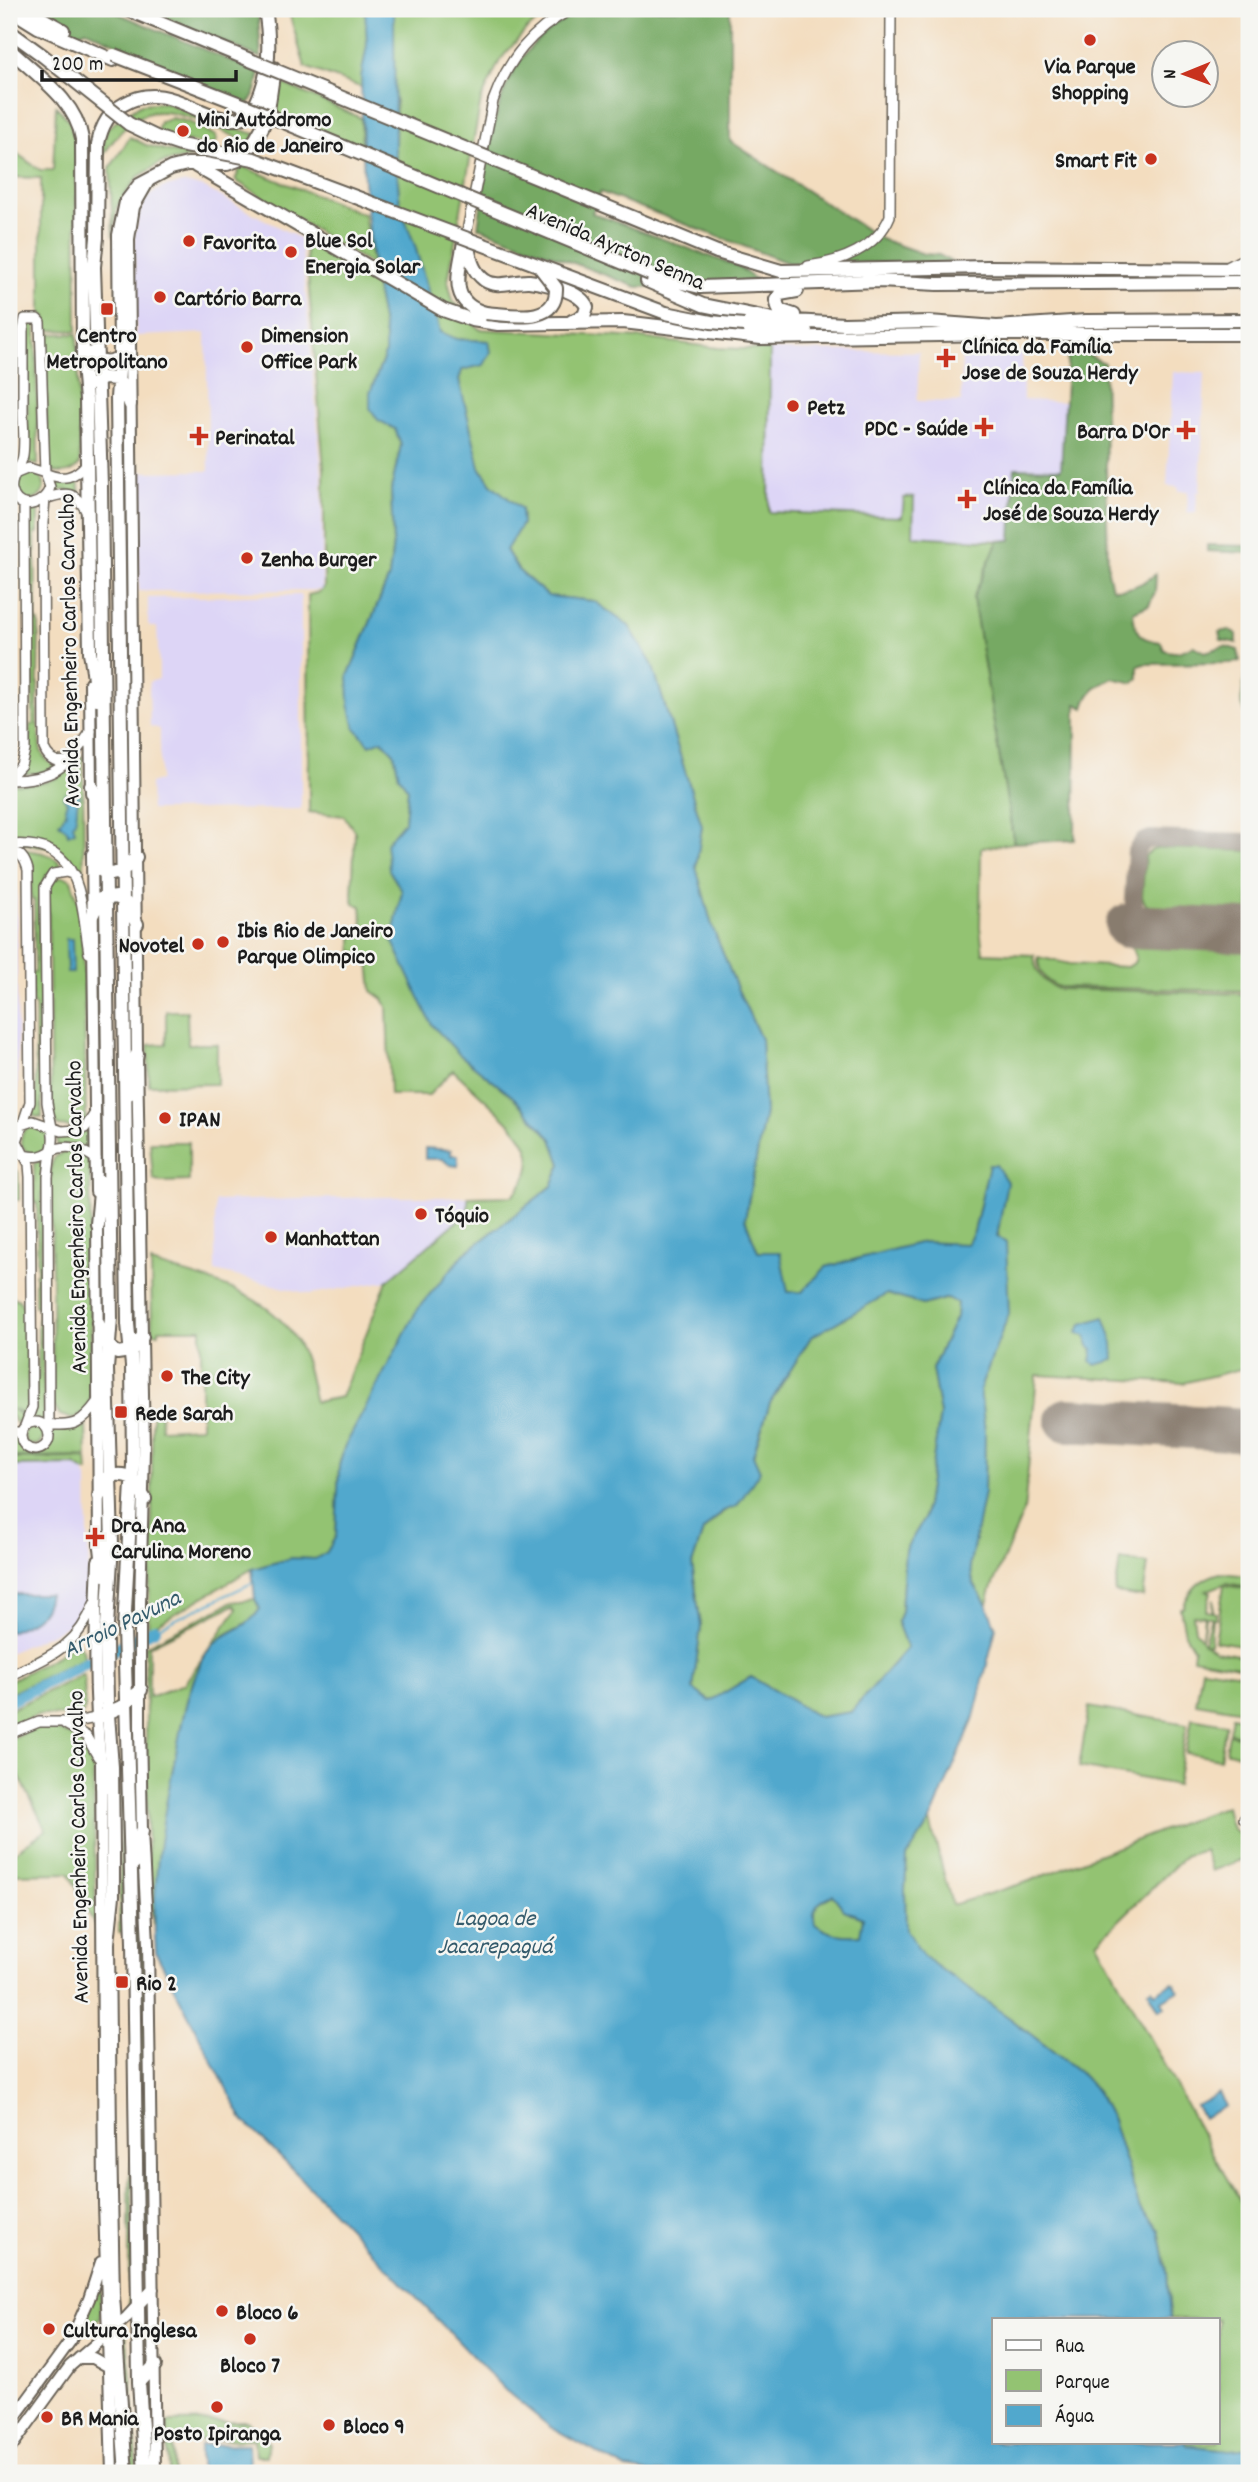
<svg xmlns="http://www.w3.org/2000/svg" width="1258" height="2482" font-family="Dekko,sans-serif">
  <rect width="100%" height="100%" fill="#f6f6f2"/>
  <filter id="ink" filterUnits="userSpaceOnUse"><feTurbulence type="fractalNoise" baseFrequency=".0143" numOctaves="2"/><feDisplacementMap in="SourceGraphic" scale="14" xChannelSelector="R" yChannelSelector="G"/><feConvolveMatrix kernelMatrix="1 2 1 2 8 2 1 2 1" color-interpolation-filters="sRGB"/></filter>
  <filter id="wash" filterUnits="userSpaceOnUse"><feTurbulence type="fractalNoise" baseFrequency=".00686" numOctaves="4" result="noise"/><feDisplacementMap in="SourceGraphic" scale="28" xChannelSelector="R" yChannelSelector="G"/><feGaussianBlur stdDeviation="1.57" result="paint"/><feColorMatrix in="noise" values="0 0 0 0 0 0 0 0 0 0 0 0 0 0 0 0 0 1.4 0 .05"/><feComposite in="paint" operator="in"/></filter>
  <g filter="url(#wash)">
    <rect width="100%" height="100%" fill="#f3ddbf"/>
    <path fill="#ddd5f6" d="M 183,183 L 201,186 L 301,239 L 322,477 L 322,590 L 139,591 L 139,472 L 209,471 L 206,333 L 136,336 L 134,236 L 140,210 L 148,197 L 161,188 Z
      M 9,348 L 14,361 L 15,450 L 15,459 L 9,465 Z
      M 770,350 L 919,352 L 917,401 L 961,402 L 962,351 L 1022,352 L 1023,400 L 1065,402 L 1061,469 L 1015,469 L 1011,540 L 913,536 L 914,498 L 903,517 L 769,512 Z
      M 1173,372 L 1205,373 L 1200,492 L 1197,492 L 1196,513 L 1187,512 L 1188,491 L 1178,491 L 1178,487 L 1167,486 Z
      M 301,595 L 301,809 L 151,810 L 150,783 L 160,780 L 160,729 L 150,726 L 149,682 L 159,679 L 159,666 L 157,627 L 150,627 L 148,624 L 148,598 Z
      M 9,652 L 15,662 L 16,750 L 9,762 Z
      M 9,864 L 16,876 L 18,1103 L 15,1110 L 9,1114 Z
      M 383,1197 L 468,1197 L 468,1212 L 387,1281 L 310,1294 L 215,1271 L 215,1201 Z
      M 75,1465 L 82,1468 L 87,1478 L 89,1591 L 87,1604 L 76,1622 L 9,1653 L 9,1466 Z"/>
    <path fill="#93c372" stroke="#587047" stroke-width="2" fill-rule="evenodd" d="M 288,9 L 554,9 L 526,30 L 500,60 L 481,100 L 448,281 L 453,301 L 479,329 L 642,338 L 718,348 L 770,350 L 769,512 L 902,517 L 904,498 L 914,497 L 913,536 L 998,541 L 973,598 L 1014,843 L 981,848 L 980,927 L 983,953 L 1034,955 C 1035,972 1042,983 1058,989 L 1249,994 L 1249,1367 L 1183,1383 L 1037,1375 L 1024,1511 L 991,1589 L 987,1605 L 973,1583 L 970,1564 L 984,1492 L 985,1432 L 980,1389 L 1009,1313 L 989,1165 L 974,1232 L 967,1245 L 922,1242 L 827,1267 L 802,1292 L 788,1292 L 758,1252 L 745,1219 L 765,1112 L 761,1039 L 737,988 L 712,926 L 696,867 L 702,826 L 652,664 L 629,626 L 594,601 L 548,596 L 518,570 L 506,549 L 522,524 L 521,509 L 491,484 L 480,467 L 459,380 L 462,370 L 483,365 L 488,341 L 456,339 L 440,332 L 415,246 L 400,206 L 395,148 L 396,100 L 305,67 Z
      M 277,81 L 361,118 L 362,152 L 272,117 Z
      M 164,102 L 221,125 L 256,134 L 249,143 C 224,132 173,104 146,114 C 126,121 111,143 100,160 L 107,128 L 141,104 Z
      M 56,106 L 69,120 L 76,145 L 77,331 L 46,330 L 46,317 L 41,312 L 41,178 L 9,177 L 9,148 L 40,170 L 53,170 Z
      M 172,118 L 189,122 L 216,136 L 217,141 L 212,145 L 175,140 L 160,134 L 158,129 L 160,122 Z
      M 130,137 L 146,145 L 193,157 L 161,163 L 138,177 L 117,206 L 113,237 L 110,168 Z
      M 241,166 L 364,214 L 373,266 L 235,180 Z
      M 9,208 L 14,208 L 15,322 L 9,322 Z
      M 305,242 L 375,282 L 385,337 L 385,354 L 370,393 L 378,419 L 395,429 L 401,445 L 391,490 L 393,543 L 389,577 L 348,676 L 382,740 L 394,753 L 399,776 L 408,789 L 405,821 L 389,870 L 402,891 L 392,940 L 459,1054 L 513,1097 L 552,1139 L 561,1164 L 552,1186 L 464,1254 L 344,1448 L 339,1466 L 336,1536 L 327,1552 L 315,1559 L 292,1558 L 252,1569 L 148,1629 L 152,1512 L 152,1409 L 160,1403 L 161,1429 L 201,1427 L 201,1329 L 159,1329 L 159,1333 L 152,1333 L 151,1263 C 205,1280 276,1292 301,1350 C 309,1367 310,1384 315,1402 L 341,1397 L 387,1281 L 468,1212 L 468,1197 L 512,1196 C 548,1159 523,1135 493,1107 C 480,1095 466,1082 453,1070 L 429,1095 L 390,1095 L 387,1007 L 383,999 L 372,991 L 369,961 L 366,956 L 352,951 L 352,938 L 363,930 L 361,906 L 354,904 L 352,895 L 355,832 L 344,816 L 309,812 L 308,595 L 320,592 L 324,587 L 324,469 Z
      M 32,323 L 36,326 L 38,465 L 28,463 L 27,326 Z
      M 46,334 L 77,334 L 80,464 C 73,473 62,475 52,471 L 47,462 Z
      M16 486a14 14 0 1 1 28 0a14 14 0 1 1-28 0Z
      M 78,479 L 80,495 L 66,490 L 52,491 L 51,481 Z
      M 9,507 L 10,507 L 11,622 L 9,622 Z
      M 36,508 L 38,508 L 38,533 L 35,534 L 36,621 L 39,622 L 37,725 L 39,725 C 39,743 38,759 57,767 L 39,773 L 22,774 L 21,772 L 29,760 L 30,725 L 33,725 L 32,654 L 30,654 L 29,622 L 32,622 L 28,511 Z
      M 1246,667 L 1249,667 L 1249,723 L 1241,702 Z
      M 83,755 L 84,884 L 83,884 C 64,844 48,847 9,842 L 9,784 C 44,784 60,784 83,755 Z
      M 1161,848 L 1249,851 L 1249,914 L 1162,911 L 1146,905 L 1142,897 L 1145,856 L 1152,850 Z
      M 22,850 C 39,851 54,853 64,868 C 38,871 46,886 39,901 L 42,1118 L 33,1116 L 33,1093 L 36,1093 L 35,1005 L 32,1004 L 32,972 L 35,972 L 34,900 L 31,900 L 31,864 Z
      M 64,876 L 71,880 L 80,907 L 84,978 L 86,1121 C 79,1129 67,1127 58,1126 L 51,1118 L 48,888 L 55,878 Z
      M 1127,944 L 1249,949 L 1249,991 L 1059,987 C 1045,982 1038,971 1038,957 L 1070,964 L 1127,967 L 1133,964 C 1140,956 1132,949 1127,944 Z
      M 166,1011 L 187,1011 L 188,1044 L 217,1044 L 217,1084 L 149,1085 L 148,1045 L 166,1044 Z
      M21 1140a14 14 0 1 1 28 0a14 14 0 1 1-28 0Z
      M 89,1129 L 89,1148 L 77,1144 L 57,1146 L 57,1133 L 79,1134 Z
      M 150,1142 L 189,1142 L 189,1181 L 162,1182 L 153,1179 Z
      M 67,1151 L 75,1151 L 90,1160 L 92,1394 L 85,1412 L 72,1419 L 60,1415 L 53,1405 L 51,1166 L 55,1156 Z
      M 37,1161 L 43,1163 L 41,1274 L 43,1274 L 44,1306 L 41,1306 L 45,1422 L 42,1420 L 31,1419 L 35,1378 L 38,1378 L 38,1306 L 35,1306 L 35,1274 L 37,1274 L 37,1203 L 34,1203 L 34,1164 Z
      M 9,1165 L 18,1172 L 19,1200 L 9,1200 Z
      M 887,1294 L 923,1305 L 948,1298 L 958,1303 L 956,1317 L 932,1369 L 940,1414 L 924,1519 L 905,1550 L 901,1612 L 897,1622 L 907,1648 L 851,1712 L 819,1717 L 751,1677 L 710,1701 L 693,1689 L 701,1626 L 692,1564 L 703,1531 L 724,1511 L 737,1506 L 770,1403 L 811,1337 Z
      M 9,1295 L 19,1300 L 27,1312 L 29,1404 L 25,1415 L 12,1409 L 24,1417 L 17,1424 L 9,1413 Z
      M 86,1424 L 87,1456 L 9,1457 L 9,1437 L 18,1437 L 25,1450 L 35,1455 C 50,1452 52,1442 53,1429 L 82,1428 Z
      M24 1435a10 10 0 1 1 20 0a10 10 0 1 1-20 0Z
      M 87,1458 L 88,1472 L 86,1472 L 75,1465 L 9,1466 L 9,1459 Z
      M 1120,1560 L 1148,1564 L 1143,1597 L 1115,1593 Z
      M 1220,1573 L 1249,1576 L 1249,1587 L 1226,1583 L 1206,1591 L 1211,1592 L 1206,1611 L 1212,1612 L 1214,1599 L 1213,1612 L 1216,1613 L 1216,1618 L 1212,1618 L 1210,1644 L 1205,1644 L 1216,1651 L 1249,1657 L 1249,1668 L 1193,1658 L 1194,1649 L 1185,1634 L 1180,1608 L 1183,1608 C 1189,1589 1201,1578 1220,1573 ZM 1193,1615 L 1204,1616 L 1202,1637 L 1205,1617 L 1211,1617 L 1204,1643 L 1195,1630 Z
      M 1224,1585 L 1249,1589 L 1249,1646 L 1215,1641 Z
      M 255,1599 L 260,1609 C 247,1630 226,1628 211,1648 C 190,1674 184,1712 178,1744 C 165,1805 157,1864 153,1926 L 148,1886 L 145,1646 L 232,1602 ZM 234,1605 L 237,1609 L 184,1684 L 149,1697 L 149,1646 Z
      M 76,1642 L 83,1650 L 84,1658 L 9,1694 L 9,1681 L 59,1655 Z
      M 1202,1668 L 1249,1675 L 1249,1712 L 1196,1703 Z
      M 84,1674 L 85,1709 L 82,1714 L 74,1716 L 37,1715 L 9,1727 L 9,1710 Z
      M 1089,1707 L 1187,1724 L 1177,1785 L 1079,1767 Z
      M 1232,1716 L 1249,1719 L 1249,1736 L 1229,1733 Z
      M 1192,1718 L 1226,1724 L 1220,1759 L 1186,1753 Z
      M 38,1728 C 65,1730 81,1736 93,1761 L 96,1928 L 69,1873 L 9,1874 L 9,1856 L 46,1830 L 9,1755 L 9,1739 Z
      M 1229,1734 L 1249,1738 L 1249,1755 L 1226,1752 Z
      M 121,1789 L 122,1790 L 124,1932 L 119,1932 Z
      M 1226,1806 C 1229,1821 1230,1837 1249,1835 L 1249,1857 L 1212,1871 L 1204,1850 L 1185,1856 L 1097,1942 L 1220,2167 L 1249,2215 L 1249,2448 L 1230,2450 L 1186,2445 L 1184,2442 L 1218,2442 L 1218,2319 L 1170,2319 L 1167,2271 L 1159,2230 L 1140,2209 L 1112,2120 L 1096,2090 L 1078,2071 L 1011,2019 L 923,1957 L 906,1930 L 905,1890 L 907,1856 L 930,1821 L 952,1905 L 1024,1883 Z
      M 139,1858 L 145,1943 L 149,2283 L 144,2293 L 134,1886 Z
      M 833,1895 L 844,1910 L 863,1918 L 861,1935 C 843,1936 829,1935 814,1924 C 811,1908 819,1901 833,1895 Z
      M 132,2159 L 133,2301 L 129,2311 L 129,2181 Z
      M 100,2273 L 101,2318 L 72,2341 Z
      M 125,2324 L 132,2384 L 138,2473 L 133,2473 L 122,2328 Z
      M 247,2421 L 268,2442 L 266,2456 L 255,2456 L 254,2439 L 173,2441 L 174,2473 L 169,2473 L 167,2422 Z"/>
    <path fill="#76a964" stroke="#496240" stroke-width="2" d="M 43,9 L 108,9 L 260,73 L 256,91 L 248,105 L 138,59 L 135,52 L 86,30 L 78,34 L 68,30 L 60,16 L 51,15 Z
      M 145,9 L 258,9 L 261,58 Z
      M 590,9 L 730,9 L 730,141 L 881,239 L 924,254 L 939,255 L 953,263 L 788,263 L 600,192 L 592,213 L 739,267 L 756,280 L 706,287 L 637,287 L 478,227 C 492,138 490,44 590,9 Z
      M 1075,348 L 1104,363 L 1108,571 L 1112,588 C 1128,592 1144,583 1156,574 L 1155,592 L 1149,605 L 1133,612 C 1135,633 1139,640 1161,642 L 1164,650 C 1178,655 1182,650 1194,646 L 1205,652 L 1225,646 L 1238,650 L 1240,661 L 1232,663 L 1144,664 L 1138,666 L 1138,678 L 1134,683 L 1112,678 C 1097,687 1089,689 1084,708 L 1076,704 L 1075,840 L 1014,843 L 973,598 L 998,541 L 1011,540 L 1015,468 L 1061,469 L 1068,349 Z
      M 1207,545 L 1249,546 L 1249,553 L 1207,551 Z
      M 1229,630 L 1237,634 L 1237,643 L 1221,640 L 1219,632 Z"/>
    <path fill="#51a8cd" stroke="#366274" stroke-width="2" fill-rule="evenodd" d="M 365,9 L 394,9 L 395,148 L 400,206 L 415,246 L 440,332 L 456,339 L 489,341 L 491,352 L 484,365 L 462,370 L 459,380 L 480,467 L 491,484 L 521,509 L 522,524 L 506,550 L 518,570 L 548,596 L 594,601 L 629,626 L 652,664 L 702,826 L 696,867 L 712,926 L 737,988 L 761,1039 L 765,1112 L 745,1219 L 758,1252 L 780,1252 L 788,1292 L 802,1292 L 826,1267 L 922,1242 L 967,1244 L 974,1232 L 989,1165 L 996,1165 L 1007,1182 L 997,1237 L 1006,1241 L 1009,1313 L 980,1389 L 985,1432 L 984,1492 L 970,1564 L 973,1583 L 987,1605 L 996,1628 L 973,1721 L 930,1821 L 907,1857 L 905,1890 L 906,1930 L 924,1957 L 1011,2019 L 1078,2071 L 1096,2090 L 1112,2120 L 1140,2209 L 1159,2230 L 1167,2271 L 1170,2319 L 994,2319 L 994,2442 L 1184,2442 L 1186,2445 L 1230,2450 L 1249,2448 L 1249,2473 L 652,2473 L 626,2469 L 550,2427 L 506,2391 L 303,2180 L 243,2120 L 156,1953 C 150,1888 162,1821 175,1758 C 182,1723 187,1687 205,1656 C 222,1628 245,1633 260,1609 L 255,1599 L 252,1569 L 292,1558 L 315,1559 L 327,1552 L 336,1536 L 339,1466 L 344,1448 L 418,1308 L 464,1254 L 552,1186 L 561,1164 L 552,1139 L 513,1097 L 459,1054 L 432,1025 L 392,940 L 402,891 L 389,870 L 386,843 L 405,821 L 408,789 L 399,776 L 394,753 L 382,740 L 370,745 L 355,728 L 349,704 L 348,676 L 389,577 L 393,543 L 391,490 L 401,445 L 395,429 L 378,420 L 370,408 L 370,393 L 385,354 L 385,337 L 375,282 L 364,183 L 361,77 L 367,45 ZM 887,1294 L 923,1305 L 948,1298 L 957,1303 L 956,1317 L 932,1369 L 940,1414 L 924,1519 L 905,1550 L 901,1612 L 897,1622 L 907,1648 L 851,1712 L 819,1717 L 751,1677 L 710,1701 L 693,1689 L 701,1626 L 692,1564 L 703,1531 L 723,1511 L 737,1506 L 760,1471 L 753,1455 L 770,1403 L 811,1337 ZM 833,1895 L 844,1910 L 863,1918 L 860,1935 C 842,1936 829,1935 815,1924 C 811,1908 819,1901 833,1895 Z
      M 71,789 L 73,789 L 80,796 C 74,805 80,815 73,824 L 75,831 L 68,834 L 67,830 L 59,823 L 66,813 L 65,807 L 67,802 L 63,797 L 66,793 L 71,795 Z
      M 66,939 L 72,939 L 73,973 L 67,973 Z
      M 425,1148 L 451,1150 L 451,1155 L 458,1155 L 458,1166 L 450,1165 L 442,1159 L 425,1159 Z
      M 1104,1317 L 1113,1343 L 1114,1360 L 1096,1365 L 1091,1362 L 1093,1349 L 1089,1346 L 1086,1336 L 1077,1333 L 1082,1324 Z
      M 9,1594 L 49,1594 C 46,1617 29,1624 9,1632 Z
      M 1173,1982 L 1179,1991 L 1162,2001 L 1165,2007 L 1159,2010 L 1148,1990 L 1152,1988 L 1155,1993 Z
      M 1219,2093 L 1226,2106 L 1203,2118 L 1196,2106 Z
      M 248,2444 L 249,2468 L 200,2469 L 200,2445 Z"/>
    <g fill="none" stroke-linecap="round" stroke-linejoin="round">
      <path stroke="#51a8cd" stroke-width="2" d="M 155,1629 L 252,1583"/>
      <path stroke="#51a8cd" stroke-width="12" d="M 9,1701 L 155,1629"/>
      <path stroke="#887c6e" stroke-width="18" d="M 1152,927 L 1135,911 L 1133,898 L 1136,851 L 1143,842 L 1151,839 L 1249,842"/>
      <path stroke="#887c6e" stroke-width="44" d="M 1127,926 L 1249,931
        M 1067,1420 L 1249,1430"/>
    </g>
  </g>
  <g filter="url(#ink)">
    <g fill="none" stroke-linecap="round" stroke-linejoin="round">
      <g stroke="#676055" stroke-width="12">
        <path id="minor" d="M 466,236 L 493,101 C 508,59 532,30 572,9
          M 808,266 C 841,262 877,248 890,216 L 891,9
          M 1229,266 L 1249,256
          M 17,473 L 29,468 L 45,473 L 50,487 C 45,506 17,513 12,490 C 9,478 22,467 23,455 C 25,441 23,426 23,412 C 23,385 23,358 23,331 L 25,319 L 37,319 L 40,322 L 45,473 C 63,481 75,478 87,463
          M 71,760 C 59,764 49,761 44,748 L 43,523 L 45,499 C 67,491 76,491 87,513
          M 9,778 L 21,765 L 25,750 L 24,504
          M 9,780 C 54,780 67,767 91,731
          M 9,845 C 83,838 80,898 89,953
          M 9,849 C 20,853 25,858 28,870 L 30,1102 L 17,1141 L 24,1155 C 35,1158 42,1157 51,1151 C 57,1137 49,1118 47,1102 L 45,887 L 53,874 L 66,872 L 75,875
          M 9,1129 L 33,1121 L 62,1131 L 76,1130 L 85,1128 L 95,1113
          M 9,1150 L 24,1155 L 29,1164 L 30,1177 L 32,1407 L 25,1426
          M21 1436a14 14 0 1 1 28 0a14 14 0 1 1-28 0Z
          M 47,1424 C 74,1428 82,1423 98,1401
          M 9,1432 L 21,1432
          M 49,1436 L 48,1177 L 51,1151 C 69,1143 81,1149 96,1159
          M 9,1676 C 48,1657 77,1648 94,1604
          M 65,1724 L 86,1736 L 98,1757
          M 9,1734 L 39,1722 L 75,1722 L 96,1718
          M 1244,1819 L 1249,1817"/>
      </g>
      <g stroke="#676055" stroke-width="14">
        <path id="major" d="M 150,179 L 134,207 L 129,239 L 137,1054 L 144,1450 L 140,1603 L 140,1727 L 142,1831 L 148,1943 L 155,2473
          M 90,683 L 91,793
          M 92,854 L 96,1192
          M 97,1218 L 99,1545
          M 98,1561 C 95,1629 93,1695 101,1763 L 104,2203 L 112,2473
          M 79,2358 L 93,2358 L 109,2367
          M 9,2425 L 71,2340 L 89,2299 L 101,2262
          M 9,2450 L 70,2366 L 127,2317 L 153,2289"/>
      </g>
      <g stroke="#676055" stroke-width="16">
        <path id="highway" d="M 9,9 L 38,27 L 113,60
          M 25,9 L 63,30
          M 9,31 L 42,55
          M 9,49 C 36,75 76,100 82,139 L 83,365 L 86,400 L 90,652 L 97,699
          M 196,166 L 443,310 L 472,320 L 498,324 L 623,322 L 761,338 L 998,334 L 1249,334
          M 466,236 C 469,250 470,267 481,277 C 494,291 513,280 529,281 C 545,283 581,291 587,307 L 584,316 L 572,321
          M 464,242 C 459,272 447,303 486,313
          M 717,252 L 781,271 L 988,267 L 1249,269
          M 660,278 L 700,287 L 879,281 L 937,284 L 1249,282
          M 647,281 L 703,305 L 772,319 L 794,321 L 844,324 L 929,322 L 997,327 L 1086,321 L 1249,320
          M 794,315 L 779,310 L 776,300 L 780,294 L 797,291
          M 744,325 L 806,331
          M 92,353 C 106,369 119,360 129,346
          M 93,384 L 104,378 L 116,379 L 124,387 L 130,404
          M 91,786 L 94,792 L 95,861 C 104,885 126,871 136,857
          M 93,914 L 100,899 L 117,897 L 126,903 L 137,924
          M 129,1094 L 137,1054
          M 97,1224 L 101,1182
          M 98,1323 L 105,1343 L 117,1353 L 131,1351 L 142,1337
          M 99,1496 L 103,1480 C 112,1474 122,1473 132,1478 L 145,1499
          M 100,1538 L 104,1575
          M 96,1718 L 121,1707 L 141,1690
          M 102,1786 L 106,1764
          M 134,1863 L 142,1831
          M 139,2382 L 155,2365
          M 126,2473 L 113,2296 L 110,2137 L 108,1943 L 113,1896 L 113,1850 L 112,1767 L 107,1702 L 106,1642 L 112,1544 L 107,1369 L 111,1318 L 101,485 L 94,267 L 97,238 L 98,144 C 101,128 109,112 124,104 C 174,75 209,135 249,115 C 271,84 271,45 265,9
          M 145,2473 L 139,2382 L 133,1943 L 124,1629 L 133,1465 L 132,1366 L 128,1324 L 117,398 L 120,357 L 119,235 L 126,202 L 139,185 L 171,168 L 187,164 L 227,164 L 238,160 L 253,144 L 262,128 L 268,111 L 274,68"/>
      </g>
      <use href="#minor" stroke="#fff" stroke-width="9"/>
      <use href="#major" stroke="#fff" stroke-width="10"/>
      <use href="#highway" stroke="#fff" stroke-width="12"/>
      <g stroke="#676055" stroke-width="16" stroke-linecap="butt">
        <path id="highway-bridge" d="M 126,9 L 717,252
          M 42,55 L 129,124 L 156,137 L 180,145 L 254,159 L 666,313 L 711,322 L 744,325
          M 114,55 L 243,105 L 650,274
          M 486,313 C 511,315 557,325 556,288 L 539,266"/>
      </g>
      <use href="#highway-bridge" stroke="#fff" stroke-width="12"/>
    </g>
  </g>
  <g fill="#c8321e" stroke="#f6f6f2" stroke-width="2.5">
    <circle cx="1090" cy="40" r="7"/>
    <circle cx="183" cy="131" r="7"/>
    <circle cx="1151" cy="159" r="7"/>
    <circle cx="189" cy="241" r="7"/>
    <circle cx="291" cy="252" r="7"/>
    <circle cx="160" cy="297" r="7"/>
    <rect x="100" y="302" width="14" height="14" rx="3.5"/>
    <circle cx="247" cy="347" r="7"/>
    <path d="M942.5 347.5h7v7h7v7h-7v7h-7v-7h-7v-7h7z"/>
    <circle cx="793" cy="406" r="7"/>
    <path d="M980.5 416.5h7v7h7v7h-7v7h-7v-7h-7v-7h7z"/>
    <path d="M1182.5 419.5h7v7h7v7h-7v7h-7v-7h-7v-7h7z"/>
    <path d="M195.5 425.5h7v7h7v7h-7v7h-7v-7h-7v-7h7z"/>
    <path d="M963.5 488.5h7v7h7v7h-7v7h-7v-7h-7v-7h7z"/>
    <circle cx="247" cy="558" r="7"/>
    <circle cx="223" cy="942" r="7"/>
    <circle cx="198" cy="944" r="7"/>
    <circle cx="165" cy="1118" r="7"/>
    <circle cx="421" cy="1214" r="7"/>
    <circle cx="271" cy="1237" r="7"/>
    <circle cx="167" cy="1376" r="7"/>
    <rect x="114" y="1405" width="14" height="14" rx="3.5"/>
    <path d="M91.5 1526.5h7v7h7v7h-7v7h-7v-7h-7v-7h7z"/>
    <rect x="115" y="1975" width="14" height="14" rx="3.5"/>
    <circle cx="222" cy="2311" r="7"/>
    <circle cx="49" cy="2329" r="7"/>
    <circle cx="250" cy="2339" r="7"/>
    <circle cx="217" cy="2407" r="7"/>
    <circle cx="47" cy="2417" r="7"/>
    <circle cx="329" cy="2425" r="7"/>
  </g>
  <g text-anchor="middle" stroke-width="5" stroke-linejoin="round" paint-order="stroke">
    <g font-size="23" font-weight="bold" fill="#1c1c1c" stroke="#f6f6f2" text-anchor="start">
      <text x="1090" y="73" text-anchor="middle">Via Parque<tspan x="1090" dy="26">Shopping</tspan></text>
      <text x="197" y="126">Mini Autódromo<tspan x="197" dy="26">do Rio de Janeiro</tspan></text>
      <text x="1137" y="167" text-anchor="end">Smart Fit</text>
      <text x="305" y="247">Blue Sol<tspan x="305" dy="26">Energia Solar</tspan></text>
      <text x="203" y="249">Favorita</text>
      <text x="174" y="305">Cartório Barra</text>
      <text x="107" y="342" text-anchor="middle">Centro<tspan x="107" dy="26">Metropolitano</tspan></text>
      <text x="261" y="342">Dimension<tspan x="261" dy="26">Office Park</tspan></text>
      <text x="962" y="353">Clínica da Família<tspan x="962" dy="26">Jose de Souza Herdy</tspan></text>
      <text x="807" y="414">Petz</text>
      <text x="968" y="435" text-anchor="end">PDC - Saúde</text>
      <text x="1170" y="438" text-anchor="end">Barra D'Or</text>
      <text x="215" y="444">Perinatal</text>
      <text x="983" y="494">Clínica da Família<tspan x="983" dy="26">José de Souza Herdy</tspan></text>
      <text x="261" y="566">Zenha Burger</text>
      <text x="237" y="937">Ibis Rio de Janeiro<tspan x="237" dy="26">Parque Olimpico</tspan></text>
      <text x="184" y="952" text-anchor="end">Novotel</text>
      <text x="179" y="1126">IPAN</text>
      <text x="435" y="1222">Tóquio</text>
      <text x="285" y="1245">Manhattan</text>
      <text x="181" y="1384">The City</text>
      <text x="135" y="1420">Rede Sarah</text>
      <text x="111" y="1532">Dra. Ana<tspan x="111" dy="26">Carulina Moreno</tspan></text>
      <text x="136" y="1990">Rio 2</text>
      <text x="236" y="2319">Bloco 6</text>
      <text x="63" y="2337">Cultura Inglesa</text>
      <text x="250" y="2372" text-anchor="middle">Bloco 7</text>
      <text x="61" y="2425">BR Mania</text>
      <text x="343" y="2433">Bloco 9</text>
      <text x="217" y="2440" text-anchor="middle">Posto Ipiranga</text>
    </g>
    <g font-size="23" fill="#1c1c1c" stroke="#f6f6f2">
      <text transform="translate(616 245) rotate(23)" y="8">Avenida Ayrton Senna</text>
      <text transform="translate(68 650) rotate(-91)" y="8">Avenida Engenheiro Carlos Carvalho</text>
      <text transform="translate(75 1217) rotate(-91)" y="8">Avenida Engenheiro Carlos Carvalho</text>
      <text transform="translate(77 1847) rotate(-91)" y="8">Avenida Engenheiro Carlos Carvalho</text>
    </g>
    <g font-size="24" font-style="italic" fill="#345b6c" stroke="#f6f6f2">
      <text transform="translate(121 1623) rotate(-26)" y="8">Arroio Pavuna</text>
      <text x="495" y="1925">Lagoa de<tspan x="495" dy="28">Jacarepaguá</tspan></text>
    </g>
  </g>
  <rect width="1258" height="2482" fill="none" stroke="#f6f6f2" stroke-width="35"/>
  <rect x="992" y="2318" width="228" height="126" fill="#f6f6f2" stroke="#9f9f9c" stroke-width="2"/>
  <rect x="1006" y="2340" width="35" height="10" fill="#ffffff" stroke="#9f9f9c" stroke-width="2"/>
  <text x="1055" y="2352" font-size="21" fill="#1c1c1c">Rua</text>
  <rect x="1006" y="2370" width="35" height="21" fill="#93c372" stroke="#9f9f9c" stroke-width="2"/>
  <text x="1055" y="2388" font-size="21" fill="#1c1c1c">Parque</text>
  <rect x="1006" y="2405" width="35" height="21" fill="#51a8cd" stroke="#9f9f9c" stroke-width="2"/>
  <text x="1055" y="2422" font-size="21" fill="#1c1c1c">Água</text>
  <g transform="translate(1185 74) rotate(269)"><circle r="33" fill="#f6f6f2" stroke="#9f9f9c" stroke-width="2"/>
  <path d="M0-5L12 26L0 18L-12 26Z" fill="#c8321e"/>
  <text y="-10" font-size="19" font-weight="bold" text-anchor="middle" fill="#1c1c1c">N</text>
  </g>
  <path d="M42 70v10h194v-10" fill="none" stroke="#1c1c1c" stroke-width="3.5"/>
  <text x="52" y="70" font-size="21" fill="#1c1c1c" stroke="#f6f6f2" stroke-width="5" paint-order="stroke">200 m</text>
</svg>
